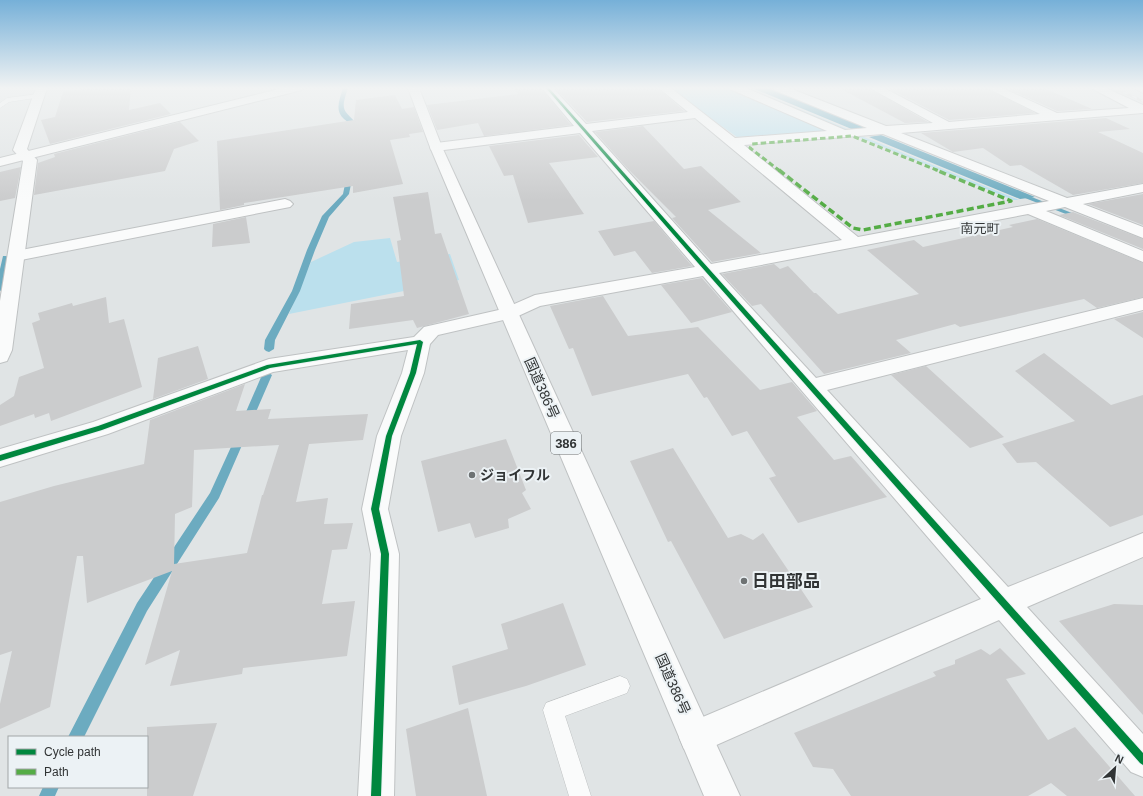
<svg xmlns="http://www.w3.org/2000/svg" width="1143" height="796" font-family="Arial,'Noto Sans JP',sans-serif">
  <rect width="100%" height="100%" fill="#e0e4e5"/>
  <path fill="#bbe0ed" d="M 668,88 L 731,88 L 833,131 L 737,137 Z
    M 743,88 L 749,88 L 850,130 L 844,130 Z
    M 858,137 L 864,137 L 1019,200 L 1013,200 Z
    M 390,238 L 397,262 L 450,254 L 459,280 L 289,314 L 311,262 L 354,242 Z"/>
  <path fill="#6cabc0" d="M 752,88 L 767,88 L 867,128 L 854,130 Z
    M 881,135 L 1035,197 L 1020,199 L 869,137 Z"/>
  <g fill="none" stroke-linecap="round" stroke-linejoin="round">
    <path fill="#6cabc0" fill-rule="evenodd" d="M 343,88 L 348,88 C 340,112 343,109 359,126 L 359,131 L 355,131 C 353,126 349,123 344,119 C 334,110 340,99 343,88 Z
      M 350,172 L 353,174 L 349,194 L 329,217 L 315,250 L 300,291 L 275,340 L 274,349 L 269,352 L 266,351 L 264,349 L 265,340 L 292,291 L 307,250 L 322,216 L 343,194 L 347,174 Z
      M 1015,192 L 1019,192 L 1082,217 L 1078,219 L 1076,218 L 1015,194 Z
      M 3,256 L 6,256 L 10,258 L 4,289 L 0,291 L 0,269 Z
      M 267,372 L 272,375 L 252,421 L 251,424 L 243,424 L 242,421 L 262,375 Z
      M 241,432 L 245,433 L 246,436 L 219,498 L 147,611 L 84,737 L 68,737 L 137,603 L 210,493 L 236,436 L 237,433 Z
      M 43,787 L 59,787 L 55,796 L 39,796 Z"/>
  </g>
  <path fill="#cbcccd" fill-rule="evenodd" d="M 89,88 L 131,88 L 129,110 L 160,103 L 171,114 L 50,144 L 41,120 L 55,117 L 63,92 Z
    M 514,88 L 541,88 L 571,125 L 484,136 L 478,123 L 437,130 L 427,105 L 518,94 Z
    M 555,88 L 658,88 L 684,111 L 587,122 Z
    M 839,88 L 869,88 L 928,122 L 905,123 Z
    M 888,88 L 986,88 L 1035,113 L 949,120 Z
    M 1006,88 L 1044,88 L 1092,109 L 1057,111 Z
    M 395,95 L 402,109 L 414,107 L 423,132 L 409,134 L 410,137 L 390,140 L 403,184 L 353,193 L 353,186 L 244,203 L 244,205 L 220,210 L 217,141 L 354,120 L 356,100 Z
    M 1106,118 L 1130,129 L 1098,132 L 1143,153 L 1143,183 L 1073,195 L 1021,165 L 1010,166 L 983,148 L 953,152 L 921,133 Z
    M 180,122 L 199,141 L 174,149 L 165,171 L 34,195 L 38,163 L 55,157 L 54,154 Z
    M 643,126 L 684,169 L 701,166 L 741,202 L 708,210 L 761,253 L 712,262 L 672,218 L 676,217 L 627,168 L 595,132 Z
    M 579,135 L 598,157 L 549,163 L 584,214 L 528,223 L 513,175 L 504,176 L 489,146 Z
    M 21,167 L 15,198 L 0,201 L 0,172 Z
    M 428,192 L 435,234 L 441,233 L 469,314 L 417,328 L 413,320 L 349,329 L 351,304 L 404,296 L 397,241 L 401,240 L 393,197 Z
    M 1143,194 L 1143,225 L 1088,204 Z
    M 1073,212 L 1143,239 L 1143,249 L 1059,215 Z
    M 246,217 L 250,243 L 212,247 L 213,224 Z
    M 1037,219 L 1143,263 L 1143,297 L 1097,308 L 1084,299 L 960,327 L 955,324 L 896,340 L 911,353 L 824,374 L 761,304 L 752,306 L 722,274 L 774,264 L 780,269 L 788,266 L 814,293 L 816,293 L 838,314 L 919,294 L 867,250 L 914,240 L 923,247 L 1013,227 L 1009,225 Z
    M 654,221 L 692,266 L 652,273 L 635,251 L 614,256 L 598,231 Z
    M 702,278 L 732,312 L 691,323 L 661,285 Z
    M 603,296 L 628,336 L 698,327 L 760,390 L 792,382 L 817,411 L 797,417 L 834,460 L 851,456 L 887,497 L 798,523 L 769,478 L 776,476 L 747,431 L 732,436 L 707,397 L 704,398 L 688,374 L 592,396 L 573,348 L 569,349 L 550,306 Z
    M 106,297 L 109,323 L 124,319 L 142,387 L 51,421 L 49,413 L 35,418 L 34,414 L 0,426 L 0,405 L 14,396 L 19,377 L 44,368 L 32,323 L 40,320 L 38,313 L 72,303 L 73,306 Z
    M 1143,312 L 1143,338 L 1114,319 Z
    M 198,346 L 208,379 L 153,399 L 158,358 Z
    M 1044,353 L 1111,405 L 1143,395 L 1143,515 L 1110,527 L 1036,462 L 1017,463 L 1002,444 L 1075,421 L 1015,371 Z
    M 926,366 L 1004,437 L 970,448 L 891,375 Z
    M 245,384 L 236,411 L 271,409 L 268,419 L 368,414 L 363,440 L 309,444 L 296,502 L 328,498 L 324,524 L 353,523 L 347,549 L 332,550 L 322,604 L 355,601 L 347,656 L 243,668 L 242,674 L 170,686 L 180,650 L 145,665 L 172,571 L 87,603 L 83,556 L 77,556 L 50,707 L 0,729 L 0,704 L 12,651 L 0,655 L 0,502 L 54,486 L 144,464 L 150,420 ZM 279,445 L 263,495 L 262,495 L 247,553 L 174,564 L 174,566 L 175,514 L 192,507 L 194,450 Z
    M 506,439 L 526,490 L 522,493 L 531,509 L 508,519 L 509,528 L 475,538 L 470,523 L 438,532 L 421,461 Z
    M 673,448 L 728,538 L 741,534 L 753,540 L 763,533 L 813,607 L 724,639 L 671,541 L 668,542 L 630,461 Z
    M 563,603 L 586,665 L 526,686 L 459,705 L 452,666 L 508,649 L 501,624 Z
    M 1114,604 L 1143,605 L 1143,715 L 1059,621 Z
    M 1000,648 L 1026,674 L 1006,679 L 1048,740 L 1075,727 L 1135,796 L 1067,796 L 1051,783 L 1028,796 L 851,796 L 833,769 L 813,767 L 794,733 L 936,676 L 933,672 L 955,664 L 955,660 L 981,649 L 990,655 Z
    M 468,708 L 487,796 L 416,796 L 406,729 Z
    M 217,723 L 193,796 L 147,796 L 147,727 Z"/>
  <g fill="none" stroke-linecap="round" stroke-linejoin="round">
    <g stroke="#bfc2c3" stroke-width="1">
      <path id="service" d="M 39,94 L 42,96 L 41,97 L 9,102 L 0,108 L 0,103 L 7,98 Z
        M 620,676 L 627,679 L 630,686 L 627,693 L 565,716 L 591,796 L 569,796 L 543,710 L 546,703 Z"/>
    </g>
    <g stroke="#bfc2c3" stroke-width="2">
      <path id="minor" d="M 542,88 L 553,88 L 586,124 L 688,112 L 659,88 L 671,88 L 735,138 L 827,131 L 732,90 L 731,88 L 746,88 L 845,130 L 867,128 L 774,90 L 773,88 L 789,88 L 886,126 L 933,123 L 870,88 L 884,88 L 949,122 L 1040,114 L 987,88 L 1002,88 L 1057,113 L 1129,108 L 1091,88 L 1106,88 L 1143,105 L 1143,113 L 901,133 L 1067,198 L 1143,184 L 1143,192 L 1083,204 L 1143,227 L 1143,238 L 1065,207 L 1046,211 L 1143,251 L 1143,262 L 1028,214 L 719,273 L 816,378 L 1143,298 L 1143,310 L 827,390 L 1008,587 L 1143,533 L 1143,557 L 1027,607 L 1143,734 L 1143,777 L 1131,772 L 999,620 L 696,754 L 684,749 L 679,737 L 684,725 L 981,599 L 703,276 L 540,306 L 516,317 L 438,335 L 430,344 L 424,373 L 401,436 L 388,509 L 399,554 L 394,796 L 358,796 L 371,554 L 362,509 L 377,436 L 402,373 L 408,350 L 273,372 L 108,434 L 0,467 L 0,449 L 93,422 L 269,359 L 414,337 L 424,327 L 503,309 L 535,295 L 695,267 L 580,133 L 436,151 L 431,150 L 430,147 L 431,144 L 436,143 L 574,126 ZM 695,118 L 842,240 L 711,264 L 592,131 ZM 883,134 L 1049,201 L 858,237 L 744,145 Z
        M 1134,88 L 1143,88 L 1143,93 Z
        M 285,199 L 290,201 L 293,204 L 290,207 L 16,261 L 10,260 L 8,256 L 10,252 L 16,251 Z"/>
    </g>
    <g stroke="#bfc2c3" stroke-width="2">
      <path id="tertiary" d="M 36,88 L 47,88 L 27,149 L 37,160 L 12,350 L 7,361 L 0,363 L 0,301 L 23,161 L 13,150 Z"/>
    </g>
    <g stroke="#bfc2c3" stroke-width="2">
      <path id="primary" d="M 283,88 L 303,88 L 302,90 L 0,166 L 0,158 Z"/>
    </g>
    <g stroke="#bfc2c3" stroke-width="2">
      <path id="trunk" d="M 408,88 L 419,88 L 442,147 L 740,796 L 704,796 L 430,147 Z"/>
    </g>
    <use href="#service" fill="#fafbfb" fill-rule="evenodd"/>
    <use href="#minor" fill="#fafbfb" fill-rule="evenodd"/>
    <use href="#tertiary" fill="#fafbfb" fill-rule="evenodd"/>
    <use href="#primary" fill="#fafbfb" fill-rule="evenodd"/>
    <use href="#trunk" fill="#fafbfb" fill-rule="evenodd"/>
    <g stroke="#d2d2d2" stroke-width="2.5">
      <path id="rail" d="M 1114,88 L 1143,101"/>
    </g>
    <use href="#rail" stroke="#ecf2f5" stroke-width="1.5" stroke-dasharray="5" stroke-linecap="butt"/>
    <path stroke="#54ac45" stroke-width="3" stroke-dasharray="5.5 3" stroke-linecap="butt" d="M 780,171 L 750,148 L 752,144 L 852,136 L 939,171"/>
    <path stroke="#54ac45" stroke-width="3.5" stroke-dasharray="7 3.5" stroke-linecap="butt" d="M 779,170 L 853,228 L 863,230 L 1011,201 L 936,170"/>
    <g stroke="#ecf2f5" stroke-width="2">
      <path id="cycleway" d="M 549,88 L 702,261 L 1143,753 L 1143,765 L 1140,763 L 698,263 L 546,88 Z
        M 420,340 L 423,342 L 416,373 L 392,436 L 379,509 L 389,554 L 381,796 L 371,796 L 381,554 L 371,509 L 386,436 L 410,373 L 417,344 L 270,368 L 102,430 L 0,461 L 0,455 L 98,426 L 267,365 Z"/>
    </g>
    <use href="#cycleway" fill="#00873e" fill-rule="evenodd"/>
  </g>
  <linearGradient id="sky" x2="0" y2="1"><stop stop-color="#76b0d8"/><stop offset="0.44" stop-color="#f1f3f3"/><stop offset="1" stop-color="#f1f3f3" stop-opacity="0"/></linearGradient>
  <rect width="1143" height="200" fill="url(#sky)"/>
  <g fill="#6e7273" stroke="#ecf2f5" stroke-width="1.5">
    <circle cx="472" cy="475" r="4"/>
    <circle cx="744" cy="581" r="4"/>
  </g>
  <g text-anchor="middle" stroke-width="4" stroke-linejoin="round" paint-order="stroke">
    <g font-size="13" fill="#313435" stroke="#ecf2f5">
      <text x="980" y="233">南元町</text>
    </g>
    <rect fill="#ecf2f5" stroke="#696d6f" stroke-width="1" x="551" y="432" width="30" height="22" rx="3"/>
    <g font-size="13" font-weight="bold" fill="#313435">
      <text x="566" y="448">386</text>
    </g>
    <g font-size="14" fill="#313435" stroke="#ecf2f5">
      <text transform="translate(542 388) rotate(66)" y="5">国道386号</text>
      <text transform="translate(673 684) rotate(66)" y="5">国道386号</text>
    </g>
    <g font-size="14" font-weight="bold" fill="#313435" stroke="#ecf2f5" text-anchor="start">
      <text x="480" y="480">ジョイフル</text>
    </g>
    <g font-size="17" font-weight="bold" fill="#313435" stroke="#ecf2f5" text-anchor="start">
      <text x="752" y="587">日田部品</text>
    </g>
  </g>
  <rect x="8" y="736" width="140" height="52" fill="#ecf2f5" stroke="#a1a6a8"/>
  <rect x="16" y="749" width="20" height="6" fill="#00873e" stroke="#a1a6a8"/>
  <text x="44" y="756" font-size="12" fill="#313435">Cycle path</text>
  <rect x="16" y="769" width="20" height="6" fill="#54ac45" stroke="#a1a6a8"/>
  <text x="44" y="776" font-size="12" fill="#313435">Path</text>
  <g transform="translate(1115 768) rotate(26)" stroke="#ecf2f5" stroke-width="3" paint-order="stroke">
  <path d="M0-3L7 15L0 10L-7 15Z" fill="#313435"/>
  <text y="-6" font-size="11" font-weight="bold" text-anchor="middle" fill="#313435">N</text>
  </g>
</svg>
